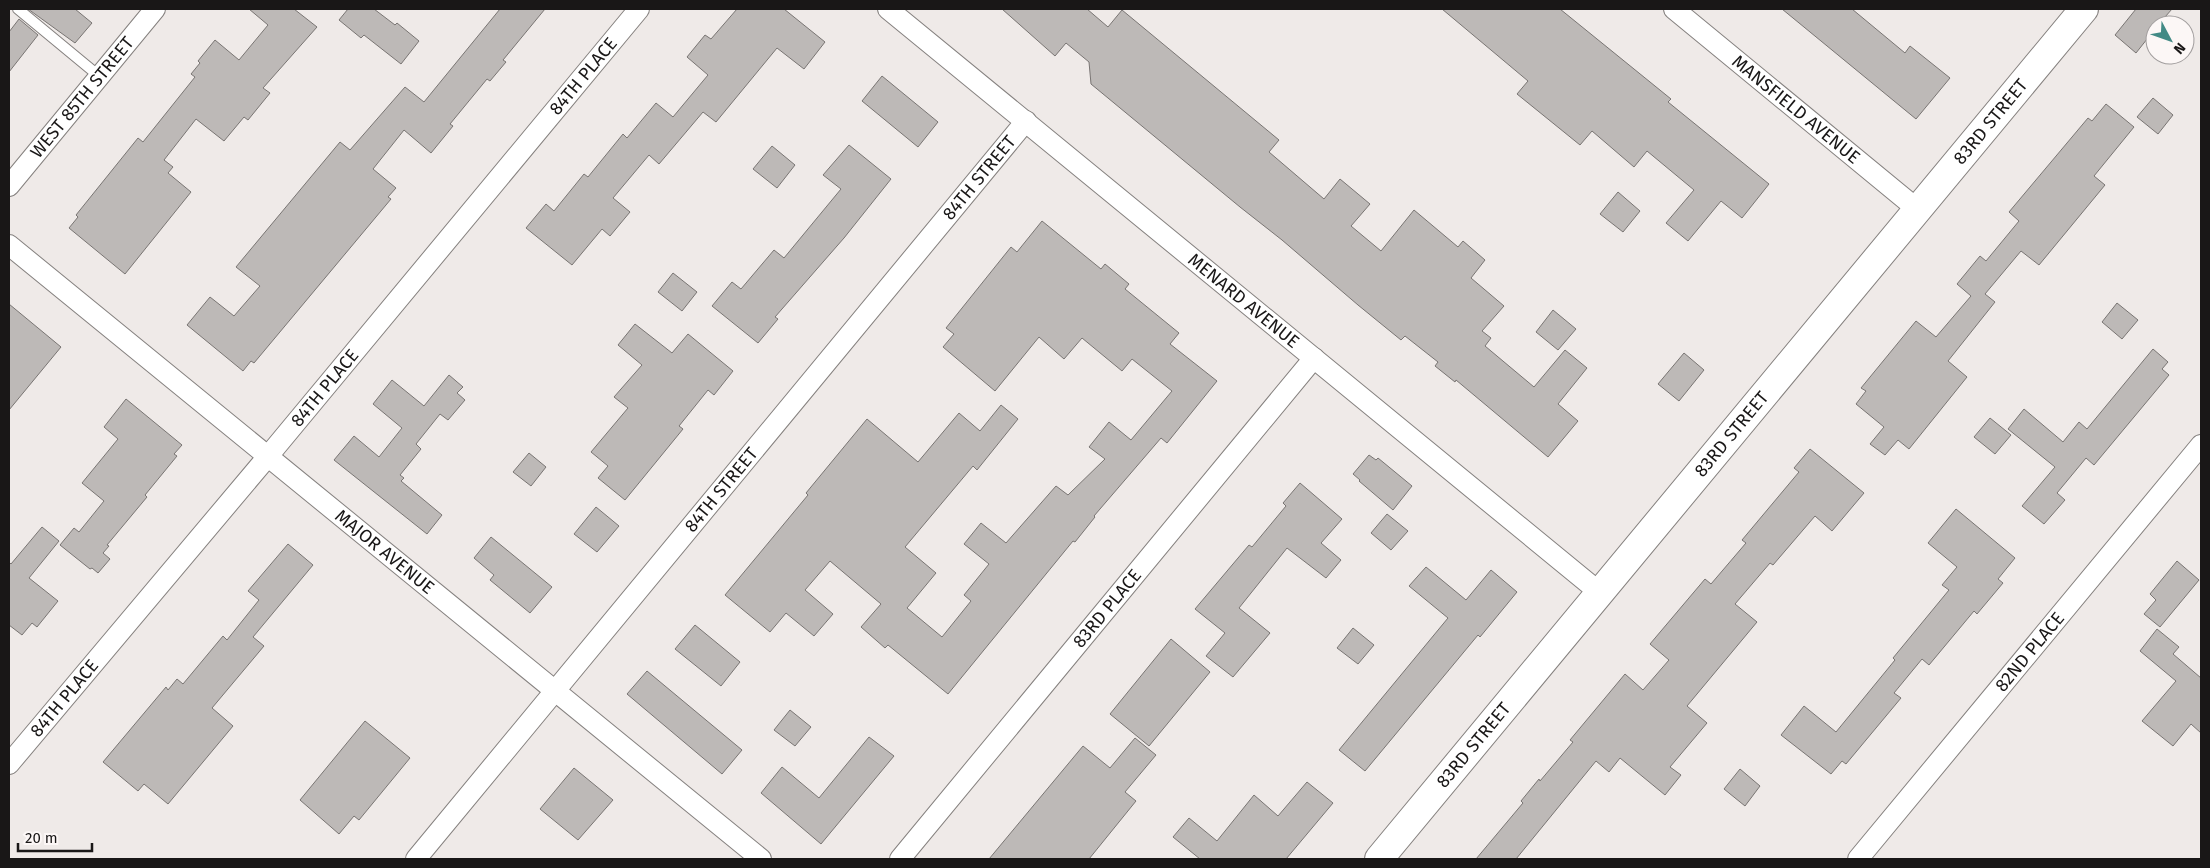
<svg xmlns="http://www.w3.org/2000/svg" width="2210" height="868" font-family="'Fira Sans',sans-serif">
  <rect width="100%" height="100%" fill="#efeae8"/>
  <path fill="#bdb9b7" stroke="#797573" d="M 28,9 L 75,9 L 92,23 L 75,43 Z
    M 249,9 L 294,9 L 317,27 L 263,88 L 270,93 L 248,120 L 244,117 L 224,141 L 196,119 L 164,160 L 173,167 L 168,173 L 191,192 L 125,274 L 69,228 L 78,217 L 76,215 L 138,138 L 143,142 L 195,77 L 191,74 L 200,63 L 198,61 L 215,40 L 239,60 L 268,25 Z
    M 348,9 L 374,9 L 395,25 L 397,23 L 419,41 L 401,64 L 364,35 L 361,38 L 339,20 Z
    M 500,9 L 545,9 L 503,60 L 506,62 L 490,81 L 487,79 L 450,124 L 453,126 L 431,153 L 404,130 L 373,169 L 396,188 L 388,197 L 391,199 L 254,363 L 251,361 L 243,371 L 187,325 L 210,297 L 234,316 L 260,286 L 236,267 L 340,142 L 350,150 L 405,87 L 424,102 Z
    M 737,9 L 784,9 L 825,42 L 804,69 L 777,48 L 716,122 L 703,112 L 659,164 L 649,155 L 613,198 L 630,212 L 610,236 L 602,229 L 572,265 L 526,228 L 546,204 L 554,211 L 584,174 L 588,177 L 623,134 L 627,138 L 656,103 L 673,117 L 708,75 L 687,57 L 705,35 L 711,39 Z
    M 1002,9 L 1087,9 L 1108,27 L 1122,10 L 1279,140 L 1269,152 L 1324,199 L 1340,179 L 1370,204 L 1351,226 L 1381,251 L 1414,210 L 1458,247 L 1463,241 L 1485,260 L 1471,278 L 1504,306 L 1482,331 L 1491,338 L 1485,346 L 1534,387 L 1565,350 L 1587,368 L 1558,404 L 1578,421 L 1548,457 L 1456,380 L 1455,382 L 1435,366 L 1438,362 L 1405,336 L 1401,340 L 1358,305 L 1282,240 L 1240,207 L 1091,84 L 1089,62 L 1066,43 L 1055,56 Z
    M 1442,9 L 1560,9 L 1671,99 L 1668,102 L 1769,184 L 1742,218 L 1721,201 L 1688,241 L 1666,223 L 1694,190 L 1647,151 L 1634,167 L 1592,131 L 1580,145 L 1517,94 L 1528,81 Z
    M 1782,9 L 1852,9 L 1905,53 L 1910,46 L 1950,78 L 1916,119 Z
    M 2136,9 L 2172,9 L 2158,25 L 2155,25 L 2155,29 L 2136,53 L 2115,35 Z
    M 19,19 L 38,35 L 9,72 L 9,32 Z
    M 882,76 L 938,122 L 918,147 L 862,101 Z
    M 2153,98 L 2173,115 L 2158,134 L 2137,117 Z
    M 2106,104 L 2134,127 L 2094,176 L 2105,185 L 2039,265 L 2021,251 L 1985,294 L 1995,302 L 1948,361 L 1967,377 L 1909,449 L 1898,440 L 1885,455 L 1870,444 L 1884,427 L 1856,404 L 1866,391 L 1861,388 L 1916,321 L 1936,337 L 1971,296 L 1957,284 L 1980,256 L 1986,261 L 2019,221 L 2009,212 L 2088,118 L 2092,121 Z
    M 849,145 L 891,179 L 844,238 L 775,317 L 778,319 L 758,343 L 712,306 L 732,282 L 741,289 L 774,250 L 784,258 L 841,189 L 823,175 Z
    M 772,146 L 795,165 L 777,188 L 753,169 Z
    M 1618,192 L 1640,211 L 1623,232 L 1600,214 Z
    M 1042,221 L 1101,269 L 1105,264 L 1129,284 L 1125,289 L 1179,333 L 1170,344 L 1217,381 L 1167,443 L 1161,438 L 1094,516 L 1095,517 L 1075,542 L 1073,541 L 948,694 L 888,645 L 885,648 L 861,627 L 881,604 L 830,561 L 805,590 L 833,614 L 814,636 L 786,613 L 770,632 L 725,595 L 808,495 L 806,493 L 867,419 L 918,462 L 959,413 L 980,431 L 1001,405 L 1018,419 L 977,470 L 973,466 L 905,547 L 936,573 L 907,608 L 942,637 L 971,601 L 964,595 L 989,564 L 964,544 L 981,523 L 1006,543 L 1056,486 L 1068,495 L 1105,459 L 1089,447 L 1109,422 L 1131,440 L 1172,391 L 1132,359 L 1122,371 L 1082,338 L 1064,359 L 1039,337 L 995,391 L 943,347 L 954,334 L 946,328 L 1011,247 L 1017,252 Z
    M 673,273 L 697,292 L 682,311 L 658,292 Z
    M 2117,303 L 2138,320 L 2122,339 L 2102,322 Z
    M 9,304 L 61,347 L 9,410 Z
    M 1553,310 L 1576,329 L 1558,350 L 1536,332 Z
    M 635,324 L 672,353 L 688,334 L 733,371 L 714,395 L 708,390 L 679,426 L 683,429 L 625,500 L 598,478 L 608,466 L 591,452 L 628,408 L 614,397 L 642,365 L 618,345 Z
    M 2153,349 L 2168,362 L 2162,369 L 2169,375 L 2094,465 L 2086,458 L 2057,493 L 2065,500 L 2044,524 L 2022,506 L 2055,467 L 2008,429 L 2024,409 L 2063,442 L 2079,422 L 2087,429 Z
    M 1684,353 L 1704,370 L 1679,401 L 1658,384 Z
    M 449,375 L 463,387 L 457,393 L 465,400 L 448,420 L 440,414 L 416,444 L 421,449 L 400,475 L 404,478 L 401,481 L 442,515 L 427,534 L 334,460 L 354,436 L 379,457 L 402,428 L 373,404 L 392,380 L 424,406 Z
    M 126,399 L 182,445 L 174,454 L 177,456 L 145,495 L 147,497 L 107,545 L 109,546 L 103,553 L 110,559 L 98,573 L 92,568 L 90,569 L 60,545 L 74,528 L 79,532 L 104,501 L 82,483 L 118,439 L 104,427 Z
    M 1990,418 L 2011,435 L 1995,454 L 1974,437 Z
    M 1810,449 L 1864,493 L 1832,531 L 1815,516 L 1773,565 L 1770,563 L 1735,604 L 1757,622 L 1687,706 L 1707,723 L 1670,767 L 1681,775 L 1665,795 L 1620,758 L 1609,772 L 1596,761 L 1516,859 L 1476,859 L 1523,803 L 1521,801 L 1539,779 L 1540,781 L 1573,742 L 1570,740 L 1625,674 L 1643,690 L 1669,660 L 1650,644 L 1705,579 L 1711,584 L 1746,543 L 1742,540 L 1799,472 L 1794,468 Z
    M 529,453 L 546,467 L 531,486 L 513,472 Z
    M 1369,455 L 1376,460 L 1378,458 L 1412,486 L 1393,510 L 1359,481 L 1360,480 L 1353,474 Z
    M 1300,483 L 1342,519 L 1321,543 L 1341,560 L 1326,578 L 1287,548 L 1239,608 L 1270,633 L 1233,677 L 1206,656 L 1225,633 L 1195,609 L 1249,545 L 1252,547 L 1286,506 L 1283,503 Z
    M 596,507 L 619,526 L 597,552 L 574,534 Z
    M 1956,509 L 2015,558 L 1998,579 L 2003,583 L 1977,614 L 1974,611 L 1929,665 L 1922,659 L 1894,693 L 1901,698 L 1846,764 L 1842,761 L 1831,774 L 1781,735 L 1804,706 L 1836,732 L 1895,660 L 1893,658 L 1949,590 L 1942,585 L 1957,567 L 1928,543 Z
    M 1387,514 L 1408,531 L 1391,550 L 1371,533 Z
    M 42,527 L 59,541 L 29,578 L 58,601 L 37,627 L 32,623 L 22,635 L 9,625 L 9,562 L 11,564 Z
    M 491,537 L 552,587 L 530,613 L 490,580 L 494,575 L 474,558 Z
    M 288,544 L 313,565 L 253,637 L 264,646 L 212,708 L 233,726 L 168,804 L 144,784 L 138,791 L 103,762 L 166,687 L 168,690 L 177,679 L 183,684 L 223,636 L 227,640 L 259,600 L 248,591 Z
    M 2177,561 L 2199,580 L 2160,627 L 2144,614 L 2156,600 L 2150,594 Z
    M 1426,567 L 1466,600 L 1491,570 L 1517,592 L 1480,637 L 1478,635 L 1365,771 L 1339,750 L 1448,618 L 1409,586 Z
    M 695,625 L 740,662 L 721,686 L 675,649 Z
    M 1353,628 L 1374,645 L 1358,664 L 1337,648 Z
    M 2157,629 L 2179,647 L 2173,654 L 2201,678 L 2201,733 L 2191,724 L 2173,746 L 2142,721 L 2176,681 L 2140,651 Z
    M 1171,639 L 1210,672 L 1149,746 L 1110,714 Z
    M 647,671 L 742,750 L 722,774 L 627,694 Z
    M 790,710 L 811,727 L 795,746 L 774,730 Z
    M 365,721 L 410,758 L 359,820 L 354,816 L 339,834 L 300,800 Z
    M 869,737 L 894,756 L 821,844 L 761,793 L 782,767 L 819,798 Z
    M 1135,738 L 1156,755 L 1125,792 L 1136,801 L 1089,859 L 989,859 L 1083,746 L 1110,768 Z
    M 574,768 L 613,800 L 578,840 L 540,809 Z
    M 1740,769 L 1760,786 L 1745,806 L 1724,789 Z
    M 1307,782 L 1333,803 L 1286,859 L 1200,859 L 1173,837 L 1189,818 L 1217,841 L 1254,795 L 1278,816 Z"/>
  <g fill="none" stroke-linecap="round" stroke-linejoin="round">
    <g stroke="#85817f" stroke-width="12">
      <path id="lane" d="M 18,9 L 99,76"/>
    </g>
    <g stroke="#85817f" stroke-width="22">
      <g id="street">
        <path id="s1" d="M 888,9 L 1599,592"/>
        <path id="s2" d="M 1674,9 L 1917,209"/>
        <path id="s3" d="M 9,186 L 155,9"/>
        <path id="s4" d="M 9,245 L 761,859"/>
        <path id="s5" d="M 9,764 L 269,455 L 639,9"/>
        <path id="s6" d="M 416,859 L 1026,121"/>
        <path id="s7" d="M 900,859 L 1314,358"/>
        <path id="s8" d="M 1858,859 L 2201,445"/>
      </g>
    </g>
    <g stroke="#85817f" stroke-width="30">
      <g id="secondary">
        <path id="s9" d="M 1379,859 L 2084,9"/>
      </g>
    </g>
    <use href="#lane" stroke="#fff" stroke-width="10"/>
    <use href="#street" stroke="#fff" stroke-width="20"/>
    <use href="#secondary" stroke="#fff" stroke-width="28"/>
  </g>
  <g text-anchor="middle" stroke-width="4.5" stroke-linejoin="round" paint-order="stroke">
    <g font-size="18" fill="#191717" stroke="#fcf7f6">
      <text dy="6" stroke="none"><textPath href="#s5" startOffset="896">84TH PLACE</textPath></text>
      <text dy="6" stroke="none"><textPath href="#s3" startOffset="115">WEST 85TH STREET</textPath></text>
      <text dy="6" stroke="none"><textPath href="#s2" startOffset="158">MANSFIELD AVENUE</textPath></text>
      <text dy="6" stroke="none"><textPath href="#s9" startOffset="958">83RD STREET</textPath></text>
      <text dy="6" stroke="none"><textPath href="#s6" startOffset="884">84TH STREET</textPath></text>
      <text dy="6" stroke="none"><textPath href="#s1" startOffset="460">MENARD AVENUE</textPath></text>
      <text dy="6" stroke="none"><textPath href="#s5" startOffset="491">84TH PLACE</textPath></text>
      <text dy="6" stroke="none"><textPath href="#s9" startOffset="552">83RD STREET</textPath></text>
      <text dy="6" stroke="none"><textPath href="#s6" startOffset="479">84TH STREET</textPath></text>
      <text dy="6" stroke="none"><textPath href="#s4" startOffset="485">MAJOR AVENUE</textPath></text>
      <text dy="6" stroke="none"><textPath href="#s7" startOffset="325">83RD PLACE</textPath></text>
      <text dy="6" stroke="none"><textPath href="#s8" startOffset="269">82ND PLACE</textPath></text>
      <text dy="6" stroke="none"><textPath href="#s5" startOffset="86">84TH PLACE</textPath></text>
      <text dy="6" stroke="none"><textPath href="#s9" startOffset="148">83RD STREET</textPath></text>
    </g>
  </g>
  <rect width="2210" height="868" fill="none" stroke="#191717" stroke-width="20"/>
  <g transform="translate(2170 40) rotate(131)"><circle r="24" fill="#fcf7f6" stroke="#a19d9d"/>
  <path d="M0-4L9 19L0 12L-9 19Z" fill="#428a85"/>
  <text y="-8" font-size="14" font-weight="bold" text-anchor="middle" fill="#191717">N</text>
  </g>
  <path d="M18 843v8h74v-8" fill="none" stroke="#191717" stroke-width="2.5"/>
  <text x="25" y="843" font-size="15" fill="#191717" stroke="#fcf7f6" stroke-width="4" paint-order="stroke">20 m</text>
</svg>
